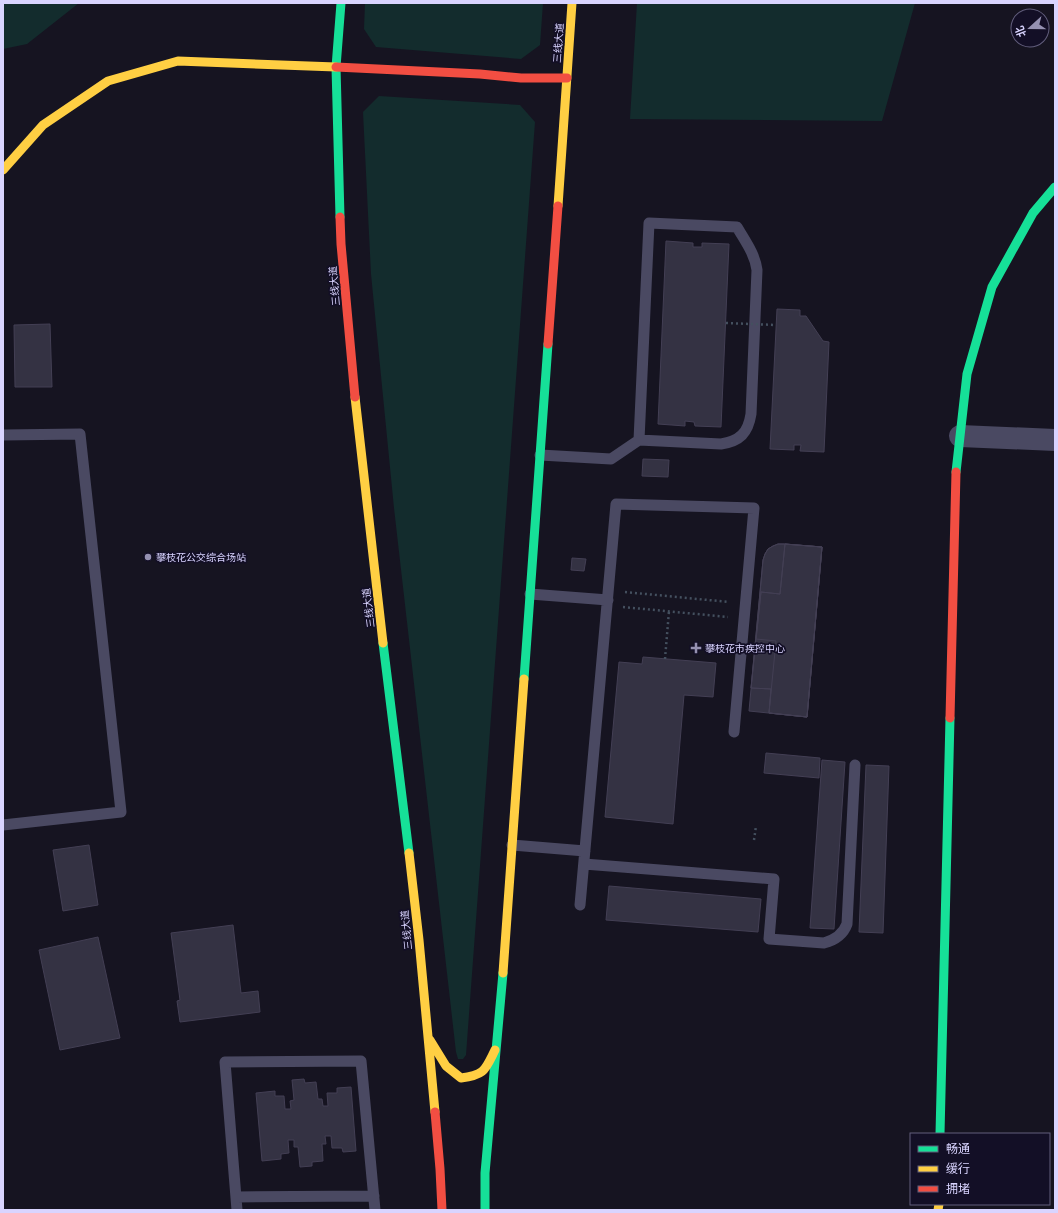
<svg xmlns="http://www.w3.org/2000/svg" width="1058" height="1213" font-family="Manrope,'Noto Sans SC',sans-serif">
  <rect width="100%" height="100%" fill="#161421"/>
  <path fill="#132c2d" d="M 3,3 L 79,3 L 27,44 L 3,49 Z
    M 365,3 L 543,3 L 540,45 L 521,59 L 376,47 L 364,29 Z
    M 637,3 L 915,3 L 882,121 L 630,119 Z
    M 379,96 L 520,105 L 535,122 L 466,1055 L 463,1059 L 458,1059 L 456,1052 L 394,508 L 371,274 L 363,112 Z"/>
  <path fill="#343243" stroke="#433f54" d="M 666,241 L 693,243 L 693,247 L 702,247 L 702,243 L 729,244 L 721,427 L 695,426 L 694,422 L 685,421 L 685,426 L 658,424 Z
    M 777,309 L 800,310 L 800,316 L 806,316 L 823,341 L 829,342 L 824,452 L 800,451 L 801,445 L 794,445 L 794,450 L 770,449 Z
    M 50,324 L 52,387 L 15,387 L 14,325 Z
    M 643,459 L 669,460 L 668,477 L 642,476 Z
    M 778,544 L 784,544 L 822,547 L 807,717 L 749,711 L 763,560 L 765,554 L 768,549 L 773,546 Z
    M 778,544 L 784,544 L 822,547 L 807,717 L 769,713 L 771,689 L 751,688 L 763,560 L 765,554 L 768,549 L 773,546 Z
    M 785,544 L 822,547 L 807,717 L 769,713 L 771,689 L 751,688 L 761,592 L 780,594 Z
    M 785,544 L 822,547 L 807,717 L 769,713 L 776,641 L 756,639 L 761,592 L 780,594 Z
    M 572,558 L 586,559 L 584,571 L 571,570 Z
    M 643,657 L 716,663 L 713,697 L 684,695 L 673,824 L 605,817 L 619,662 L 642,664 Z
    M 766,753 L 820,758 L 819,778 L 764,773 Z
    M 822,760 L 845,762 L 834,929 L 810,928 Z
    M 866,765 L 889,766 L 883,933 L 859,932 Z
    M 89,845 L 98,905 L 63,911 L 53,850 Z
    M 609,886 L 761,899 L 758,932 L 606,920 Z
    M 233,925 L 241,993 L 258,991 L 260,1012 L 180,1022 L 177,1001 L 180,1000 L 171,933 Z
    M 98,937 L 120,1038 L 60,1050 L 39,950 Z
    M 304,1079 L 305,1083 L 316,1082 L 318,1099 L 322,1099 L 323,1106 L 328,1106 L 327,1093 L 337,1093 L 337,1088 L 351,1087 L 356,1151 L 343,1152 L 342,1148 L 332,1148 L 331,1136 L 325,1136 L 326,1144 L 322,1144 L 323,1161 L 312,1162 L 312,1166 L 300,1167 L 298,1147 L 294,1147 L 294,1140 L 288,1140 L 289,1153 L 281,1154 L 281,1159 L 262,1161 L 256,1093 L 275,1091 L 275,1096 L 284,1096 L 285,1109 L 291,1109 L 290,1101 L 294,1100 L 292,1080 Z"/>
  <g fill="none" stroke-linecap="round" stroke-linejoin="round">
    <path stroke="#44505f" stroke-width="2.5" stroke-dasharray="2 3" stroke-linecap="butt" d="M 625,592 L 729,602
      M 623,607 L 728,617
      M 665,659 L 669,611
      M 754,840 L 756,826"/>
    <path stroke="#4a4962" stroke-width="11" d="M 3,435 L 80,434 L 121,812 L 3,825
      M 540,455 L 611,459 L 639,440 L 721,444 C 740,441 748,433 751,414 L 757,270 C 755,254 745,241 737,227 L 649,223 L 639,440
      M 530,594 L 608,600
      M 512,845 L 585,851
      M 584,864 L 774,879 L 769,939 L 824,943 C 835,940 843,935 847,924 L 855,765
      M 580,905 L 616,504 L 754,508 L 734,732
      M 236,1197 L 374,1196
      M 237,1210 L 225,1062 L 361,1061 L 375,1210"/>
    <path stroke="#4a4962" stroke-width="22" d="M 960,436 L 1055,440"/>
    <path stroke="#16e098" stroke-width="9" d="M 340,217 L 336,67 L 341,3
      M 956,472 L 967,374 L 992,287 L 1033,213 L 1055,187
      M 383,643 L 409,853
      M 524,679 L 548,344
      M 940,1134 L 950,718
      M 485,1210 L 485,1173 L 503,973"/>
    <path stroke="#ffcf43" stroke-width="9" d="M 3,170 L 43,125 L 108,81 L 178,61 L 336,67
      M 558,206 L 572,3
      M 355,397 L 383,643
      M 409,853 L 419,940 L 435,1112
      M 503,973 L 524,679
      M 430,1040 L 446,1066 L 461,1078 C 485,1075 485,1070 495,1050
      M 938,1210 L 939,1204"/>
    <path stroke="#f24e42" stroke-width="9" d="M 336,67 L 480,74 L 521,78 L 567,78
      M 340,217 L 341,244 L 355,397
      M 548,344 L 558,206
      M 950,718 L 956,472
      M 435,1112 L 440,1169 L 442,1210"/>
    <path stroke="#44505f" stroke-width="2.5" stroke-dasharray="2 3" stroke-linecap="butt" d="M 726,323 L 776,325"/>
  </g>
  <g fill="#9591b1" stroke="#130f26" stroke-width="1.5">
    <circle cx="148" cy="557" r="4"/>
    <path d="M694 642h4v4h4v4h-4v4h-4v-4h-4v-4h4z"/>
  </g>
  <g text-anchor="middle" stroke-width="3.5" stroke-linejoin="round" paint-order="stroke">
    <g font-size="10" fill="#d9d4ff" stroke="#130f26">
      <text transform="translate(558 43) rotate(-86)" y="4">三线大道</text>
      <text transform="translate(334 286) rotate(-95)" y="4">三线大道</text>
      <text transform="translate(368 608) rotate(-97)" y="4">三线大道</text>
      <text transform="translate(406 930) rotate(-96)" y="4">三线大道</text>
    </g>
    <g font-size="10" fill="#d9d4ff" stroke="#130f26" text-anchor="start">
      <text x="156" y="561">攀枝花公交综合场站</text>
      <text x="705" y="652">攀枝花市疾控中心</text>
    </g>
  </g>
  <rect width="1058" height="1213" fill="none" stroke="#d9d4ff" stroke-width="8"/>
  <rect x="910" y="1133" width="140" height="72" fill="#130f26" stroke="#625e7d"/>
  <rect x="918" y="1146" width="20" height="6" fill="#16e098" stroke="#625e7d"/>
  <text x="946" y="1153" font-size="12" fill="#d9d4ff">畅通</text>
  <rect x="918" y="1166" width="20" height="6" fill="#ffcf43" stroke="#625e7d"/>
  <text x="946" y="1173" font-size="12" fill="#d9d4ff">缓行</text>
  <rect x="918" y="1186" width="20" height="6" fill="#f24e42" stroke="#625e7d"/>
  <text x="946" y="1193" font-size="12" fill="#d9d4ff">拥堵</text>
  <g transform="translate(1030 28) rotate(249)"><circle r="19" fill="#130f26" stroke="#625e7d"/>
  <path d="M0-3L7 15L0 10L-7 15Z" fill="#9591b1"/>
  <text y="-6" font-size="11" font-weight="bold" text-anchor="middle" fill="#d9d4ff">北</text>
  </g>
</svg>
